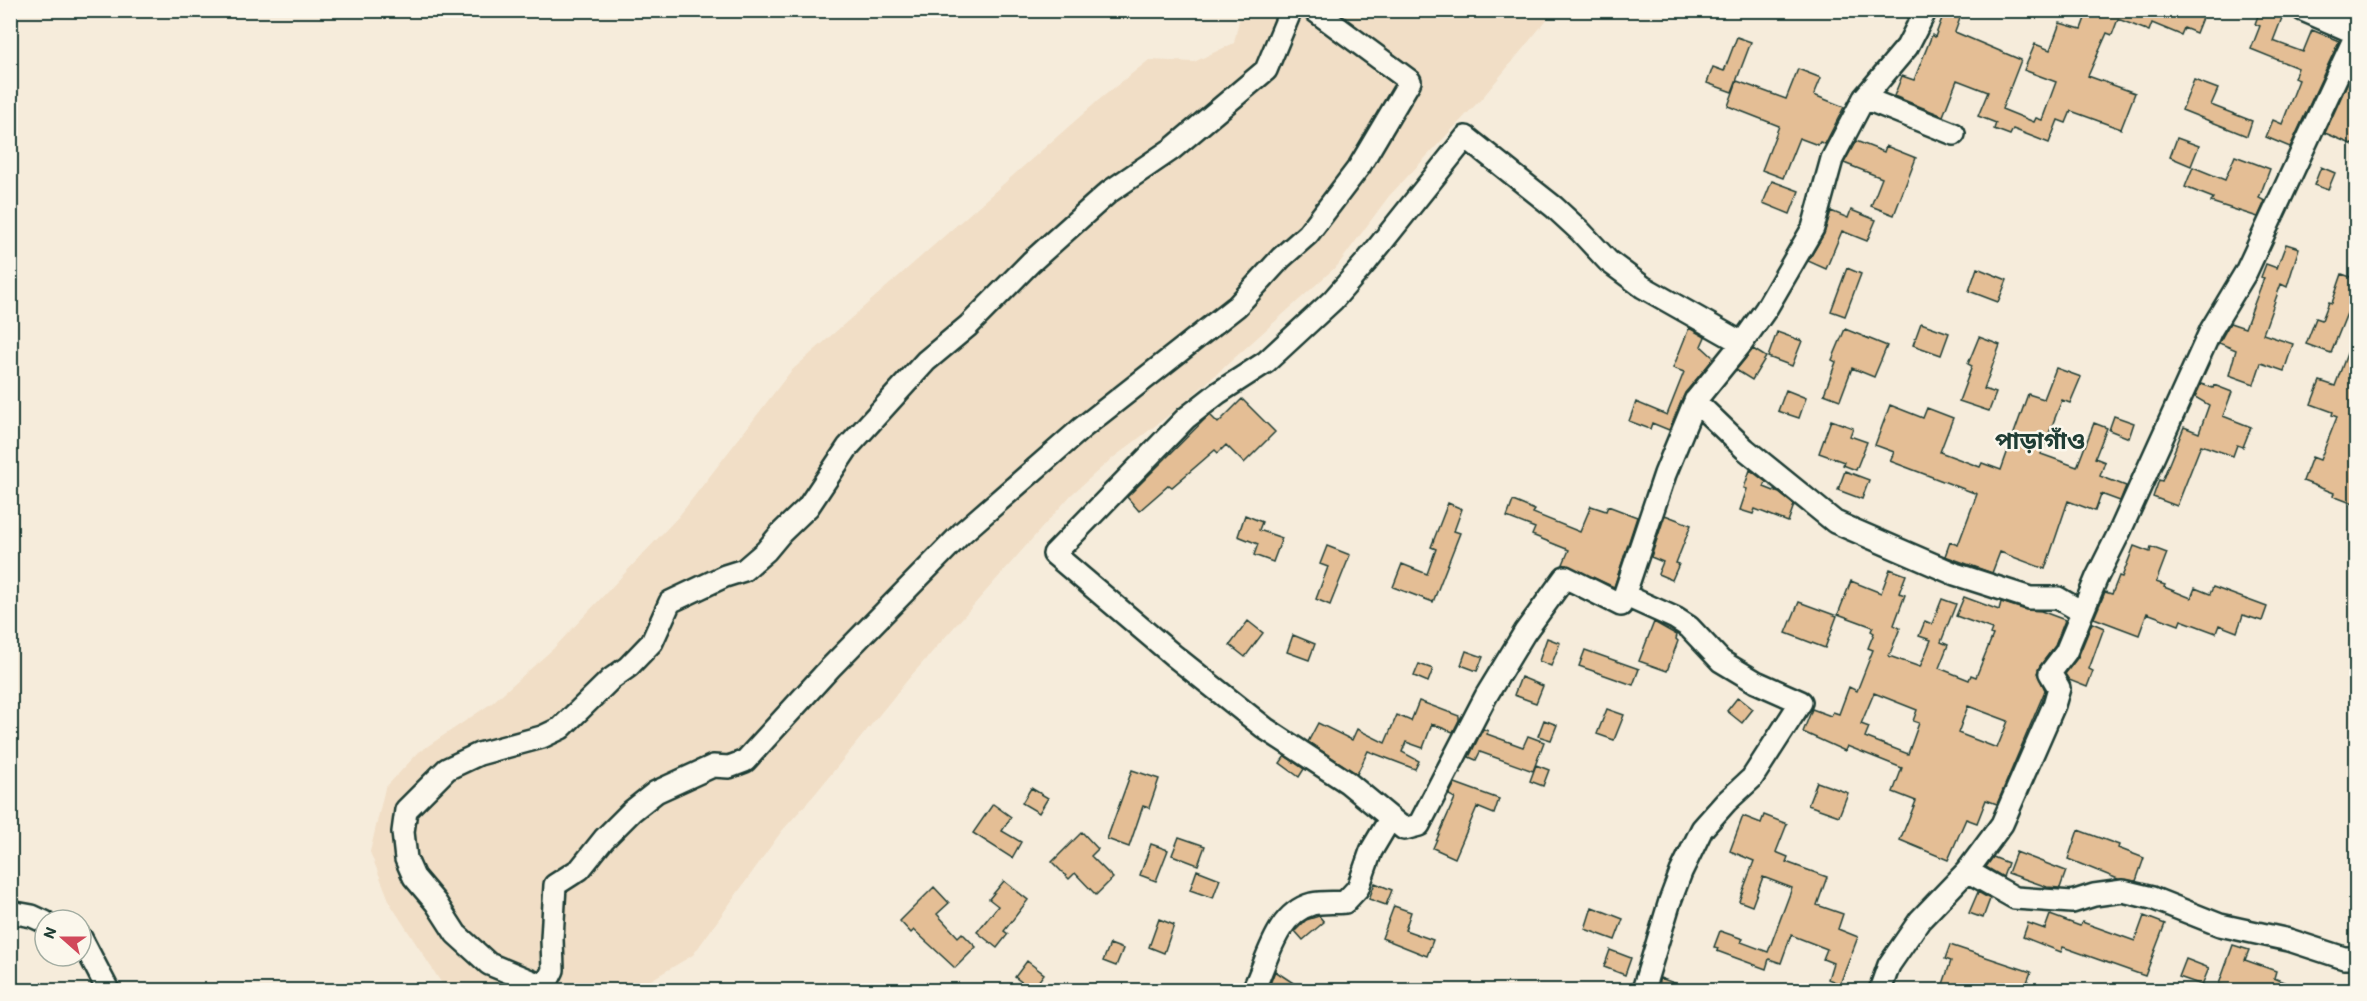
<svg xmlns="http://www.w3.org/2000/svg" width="2367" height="1001" font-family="Itim,'Noto Sans Bengali',sans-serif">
  <rect width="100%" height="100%" fill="#f6ecdb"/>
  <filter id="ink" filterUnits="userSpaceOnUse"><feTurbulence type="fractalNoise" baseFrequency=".0167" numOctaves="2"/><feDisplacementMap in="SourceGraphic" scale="12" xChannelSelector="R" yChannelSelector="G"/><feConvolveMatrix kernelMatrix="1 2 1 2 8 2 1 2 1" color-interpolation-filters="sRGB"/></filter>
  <g filter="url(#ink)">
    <path fill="#f1dec6" d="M 1241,11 L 1554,11 L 1483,97 L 1389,196 L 1338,265 L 1181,406 L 1109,461 L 1071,495 L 910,677 L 815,794 L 781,832 L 693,955 L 634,990 L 446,990 L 391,905 L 370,852 L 385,788 L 419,752 L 492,703 L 553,649 L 679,516 L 791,371 L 1100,99 L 1149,60 L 1194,62 L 1234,43 Z"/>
    <path fill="#e4be95" stroke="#1f3d34" stroke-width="1.5" fill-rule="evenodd" d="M 1945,10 L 1963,10 L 1955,32 L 2021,60 L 2002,109 L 2034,122 L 2036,118 L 2042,120 L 2056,82 L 2024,70 L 2035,44 L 2050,50 L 2060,23 L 2081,29 L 2088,10 L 2197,10 L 2204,13 L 2196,33 L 2184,28 L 2181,35 L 2152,23 L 2149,31 L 2118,19 L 2112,35 L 2107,33 L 2088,76 L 2135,93 L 2121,129 L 2071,111 L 2066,123 L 2058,120 L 2049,143 L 2013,129 L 2010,135 L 1994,129 L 1996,123 L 1978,116 L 1988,92 L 1957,80 L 1943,116 L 1894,96 L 1902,76 L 1914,80 L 1932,35 L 1935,37 Z
      M 2260,10 L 2285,10 L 2273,41 L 2303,52 L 2312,30 L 2339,41 L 2290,147 L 2266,137 L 2273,120 L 2282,124 L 2299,80 L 2294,78 L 2298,68 L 2251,49 L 2260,26 L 2255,24 Z
      M 1737,37 L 1751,42 L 1732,92 L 1707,83 L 1713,67 L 1724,71 Z
      M 2356,64 L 2356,146 L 2325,133 Z
      M 1798,69 L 1821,78 L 1814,95 L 1844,107 L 1825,144 L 1820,142 L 1818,145 L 1799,138 L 1783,178 L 1762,170 L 1779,126 L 1728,106 L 1737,81 L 1786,99 Z
      M 2194,80 L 2218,89 L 2211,105 L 2252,121 L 2247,136 L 2182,110 Z
      M 2177,138 L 2199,146 L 2191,166 L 2170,157 Z
      M 1856,141 L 1884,152 L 1886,146 L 1916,158 L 1894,215 L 1871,206 L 1882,178 L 1844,163 Z
      M 2235,156 L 2270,169 L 2259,198 L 2265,201 L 2258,217 L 2211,202 L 2213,198 L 2185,187 L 2193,167 L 2225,180 Z
      M 2321,167 L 2335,173 L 2328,190 L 2314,185 Z
      M 1772,181 L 1799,191 L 1790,214 L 1763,203 Z
      M 1851,210 L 1876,220 L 1867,241 L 1842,231 L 1826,269 L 1808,261 L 1824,234 L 1831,211 L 1848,218 Z
      M 2286,244 L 2299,248 L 2287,287 L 2281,284 L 2263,334 L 2293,344 L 2284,371 L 2261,363 L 2254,384 L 2229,375 L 2236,350 L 2219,343 L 2230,323 L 2245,328 L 2264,278 L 2261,277 L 2266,264 L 2277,268 Z
      M 1847,268 L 1861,274 L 1845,316 L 1831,311 Z
      M 1977,268 L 2007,280 L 1998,302 L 1969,291 Z
      M 2342,274 L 2356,279 L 2356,291 L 2331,353 L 2306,344 L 2316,318 L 2322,320 L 2329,302 L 2332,303 Z
      M 1921,323 L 1949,333 L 1941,355 L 1913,345 Z
      M 1689,328 L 1705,337 L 1701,346 L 1714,358 L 1685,393 L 1669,430 L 1652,423 L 1650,429 L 1629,421 L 1636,402 L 1667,415 L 1684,372 L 1673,368 Z
      M 1845,329 L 1887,346 L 1874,377 L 1852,368 L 1840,400 L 1824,394 L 1836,362 L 1832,360 Z
      M 1777,332 L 1802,341 L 1792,366 L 1768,357 Z
      M 2355,332 L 2356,332 L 2356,505 L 2333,496 L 2334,493 L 2303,481 L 2312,457 L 2320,460 L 2337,417 L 2332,415 L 2333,412 L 2311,404 L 2320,381 L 2335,386 Z
      M 1979,337 L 2000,345 L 1984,389 L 1996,393 L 1989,411 L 1959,401 L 1972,366 L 1968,364 Z
      M 1753,349 L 1766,357 L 1752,380 L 1736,370 Z
      M 2056,368 L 2081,377 L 2070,403 L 2062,400 L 2041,454 L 2077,467 L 2094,423 L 2107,428 L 2095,458 L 2105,462 L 2100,476 L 2126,486 L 2120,501 L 2101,494 L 2095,511 L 2068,501 L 2045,569 L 2000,552 L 1992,573 L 1945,556 L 1950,542 L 1958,545 L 1977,494 L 1890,461 L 1894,452 L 1875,445 L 1890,405 L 1923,418 L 1927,408 L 1953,418 L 1940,452 L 1980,467 L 1982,463 L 2001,470 L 2028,394 L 2044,399 Z
      M 2201,384 L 2213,388 L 2214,385 L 2232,392 L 2223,416 L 2251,427 L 2243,447 L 2237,445 L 2233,456 L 2201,445 L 2177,506 L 2153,497 L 2159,480 L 2162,481 L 2184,427 L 2199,433 L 2209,405 L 2195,397 Z
      M 1786,390 L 1806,398 L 1799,418 L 1778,411 Z
      M 1242,399 L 1275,432 L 1244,463 L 1226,445 L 1218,453 L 1215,450 L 1172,487 L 1169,485 L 1139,511 L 1127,497 L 1206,418 L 1210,415 L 1218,423 Z
      M 2114,416 L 2134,423 L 2129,438 L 2109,430 Z
      M 1831,420 L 1853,428 L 1850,436 L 1867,442 L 1856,470 L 1843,465 L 1844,462 L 1819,453 Z
      M 1750,470 L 1766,482 L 1764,487 L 1779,493 L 1794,505 L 1788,522 L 1755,509 L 1753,514 L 1740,510 L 1747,489 L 1744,488 Z
      M 1845,471 L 1869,480 L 1862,499 L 1838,490 Z
      M 1513,501 L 1535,510 L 1533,513 L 1580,532 L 1591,506 L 1606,511 L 1608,506 L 1637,517 L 1614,587 L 1563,564 L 1569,550 L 1532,535 L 1535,528 L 1507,517 Z
      M 1448,503 L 1462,509 L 1454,531 L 1460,533 L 1433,602 L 1393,587 L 1402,564 L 1427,574 L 1436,549 L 1431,547 Z
      M 1245,515 L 1262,522 L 1259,530 L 1282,538 L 1273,562 L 1254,555 L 1258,544 L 1238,536 Z
      M 1665,515 L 1691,525 L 1676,563 L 1679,564 L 1672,580 L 1658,574 L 1663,562 L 1651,557 Z
      M 1327,546 L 1350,555 L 1330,605 L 1316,599 L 1328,567 L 1320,564 Z
      M 2134,546 L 2150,552 L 2151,547 L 2167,553 L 2156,582 L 2165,585 L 2164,587 L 2191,598 L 2195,588 L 2210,594 L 2213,587 L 2267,607 L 2262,621 L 2243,615 L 2237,632 L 2219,625 L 2216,633 L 2181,620 L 2179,625 L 2147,613 L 2139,635 L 2094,618 L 2105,592 L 2112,594 L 2119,576 L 2122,577 Z
      M 1890,569 L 1906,575 L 1899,593 L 1905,595 L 1894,625 L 1900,628 L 1889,656 L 1920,667 L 1931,640 L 1919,636 L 1925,621 L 1932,624 L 1942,599 L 1956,604 L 1941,642 L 1948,645 L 1939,668 L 1969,680 L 1971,675 L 1976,677 L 1993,635 L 1990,634 L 1992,629 L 1956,616 L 1964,597 L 1999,610 L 2001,602 L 2026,610 L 2041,611 L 2065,620 L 2055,646 L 2040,666 L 2037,673 L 2045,690 L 2044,693 L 1997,804 L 1986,800 L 1977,823 L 1966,819 L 1948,860 L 1900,840 L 1916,801 L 1893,792 L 1902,768 L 1847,746 L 1845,751 L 1803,732 L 1812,709 L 1831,716 L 1833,712 L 1839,714 L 1849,687 L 1857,691 L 1873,650 L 1868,648 L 1874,633 L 1871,631 L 1873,627 L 1838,614 L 1851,581 L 1881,593 ZM 1874,693 L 1917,710 L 1913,721 L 1919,723 L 1908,754 L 1865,737 L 1869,727 L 1861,724 ZM 1968,706 L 2008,721 L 1997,748 L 1958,733 Z
      M 1799,602 L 1837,616 L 1825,648 L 1786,633 Z
      M 1248,621 L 1263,633 L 1245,657 L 1230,645 Z
      M 1654,622 L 1677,635 L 1676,639 L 1678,641 L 1667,671 L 1639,661 Z
      M 2092,623 L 2104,628 L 2089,669 L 2093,671 L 2087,687 L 2069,680 L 2065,674 L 2078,657 Z
      M 1293,635 L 1315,644 L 1309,660 L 1287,652 Z
      M 1547,638 L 1560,643 L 1551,666 L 1539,661 Z
      M 1585,650 L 1639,669 L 1633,685 L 1579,666 Z
      M 1466,651 L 1483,657 L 1477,671 L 1461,665 Z
      M 1419,664 L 1433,669 L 1428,682 L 1414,676 Z
      M 1521,677 L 1543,686 L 1536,703 L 1514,695 Z
      M 1738,697 L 1753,709 L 1742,723 L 1727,711 Z
      M 1419,701 L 1459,716 L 1459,720 L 1453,732 L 1432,724 L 1423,748 L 1406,742 L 1402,752 L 1419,761 L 1415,769 L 1368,751 L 1357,774 L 1308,742 L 1318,723 L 1352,740 L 1357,729 L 1385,743 L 1397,715 L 1411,721 Z
      M 1607,709 L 1624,715 L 1614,740 L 1597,734 Z
      M 1544,720 L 1557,725 L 1551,740 L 1538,736 Z
      M 1483,729 L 1488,731 L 1487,734 L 1523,747 L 1528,736 L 1544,742 L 1533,771 L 1480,752 L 1476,760 L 1469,757 Z
      M 1285,756 L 1304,769 L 1299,777 L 1280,763 Z
      M 1536,765 L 1549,770 L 1543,786 L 1530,781 Z
      M 1132,770 L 1159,779 L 1149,808 L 1143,806 L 1129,847 L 1107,839 Z
      M 1817,782 L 1848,793 L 1839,816 L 1808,805 Z
      M 1455,783 L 1499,799 L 1494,814 L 1477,807 L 1455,858 L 1433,848 L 1455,798 L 1449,795 Z
      M 1031,788 L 1048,798 L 1039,813 L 1022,803 Z
      M 993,804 L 1011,817 L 1002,831 L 1021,842 L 1012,858 L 973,833 Z
      M 1764,815 L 1787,824 L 1776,852 L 1788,857 L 1786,862 L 1827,877 L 1817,905 L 1843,914 L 1838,929 L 1858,937 L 1840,984 L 1828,979 L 1833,963 L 1823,959 L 1827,949 L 1791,935 L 1781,963 L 1769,959 L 1766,969 L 1717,951 L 1718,948 L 1714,947 L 1720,931 L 1743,939 L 1741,942 L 1768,952 L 1792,888 L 1763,877 L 1752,906 L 1739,901 L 1754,861 L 1730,851 L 1743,816 L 1761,823 Z
      M 2078,830 L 2119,845 L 2118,848 L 2144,858 L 2136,881 L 2118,879 L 2068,859 Z
      M 1082,832 L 1098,849 L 1091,856 L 1113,878 L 1096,895 L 1075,873 L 1069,879 L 1052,862 Z
      M 1179,837 L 1205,846 L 1198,865 L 1172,855 Z
      M 1151,844 L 1168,850 L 1156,881 L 1140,875 Z
      M 2016,852 L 2066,871 L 2060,888 L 2047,887 L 2008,873 Z
      M 1993,857 L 2008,863 L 2003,877 L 1986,867 Z
      M 1197,870 L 1220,879 L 1213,898 L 1190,890 Z
      M 1004,881 L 1028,900 L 1004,931 L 1008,934 L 997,948 L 977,932 L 998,906 L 989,899 Z
      M 1375,883 L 1392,890 L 1386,905 L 1369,899 Z
      M 934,887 L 949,903 L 937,914 L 958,937 L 962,933 L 976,947 L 955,968 L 914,930 L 911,933 L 900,921 Z
      M 1978,892 L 1990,899 L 1983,918 L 1969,913 Z
      M 1394,906 L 1411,912 L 1405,930 L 1433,940 L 1427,956 L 1382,938 Z
      M 1592,907 L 1623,919 L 1615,940 L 1585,929 Z
      M 2050,915 L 2080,926 L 2082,922 L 2135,941 L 2144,916 L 2165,924 L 2145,976 L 2063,947 L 2061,952 L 2023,937 L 2028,923 L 2045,929 Z
      M 1319,916 L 1324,922 L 1303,940 L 1295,931 L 1306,920 Z
      M 1159,919 L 1174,925 L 1164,953 L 1149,947 Z
      M 1110,944 L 1123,949 L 1116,966 L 1103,961 Z
      M 1950,945 L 2031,972 L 2024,990 L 1986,990 L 1966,983 L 1963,990 L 1941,990 L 1951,961 L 1945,959 Z
      M 2233,945 L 2249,950 L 2245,960 L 2276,971 L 2274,978 L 2303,990 L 2236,990 L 2219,984 Z
      M 1610,950 L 1631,958 L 1625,975 L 1604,967 Z
      M 2186,959 L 2209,968 L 2202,985 L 2179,977 Z
      M 1027,961 L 1044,974 L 1032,990 L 1015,977 Z
      M 1275,971 L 1304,990 L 1280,990 L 1270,984 Z
      M 1660,978 L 1691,989 L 1691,990 L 1656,990 Z"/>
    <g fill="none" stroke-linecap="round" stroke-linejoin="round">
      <g stroke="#1f3d34" stroke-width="26">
        <path id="minor" d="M 2303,10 L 2356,33
          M 1864,98 L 1907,47 L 1926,10
          M 1954,134 L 1864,98 L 1832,159 L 1813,228 L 1766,309 L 1742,343 L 1695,401 L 1745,449 L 1835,522 L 1955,574 L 2030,598 L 2058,598 L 2082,612
          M 1695,401 L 1665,474 L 1621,605 L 1565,577 L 1525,632 L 1486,696 L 1419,825 L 1404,829 L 1347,782 L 1266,729 L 1173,655 L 1054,554 L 1186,418 L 1218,393 L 1266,362 L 1333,300 L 1367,261 L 1466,137 L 1554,207 L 1580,231 L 1608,261 L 1643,287 L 1742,343
          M 1624,595 L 1675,618 L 1689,627 L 1721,661 L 1756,682 L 1801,702 L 1752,778 L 1726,802 L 1702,829 L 1681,872 L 1670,901 L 1643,990
          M 1967,871 L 2015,898 L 2072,902 L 2094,895 L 2123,891 L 2152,898 L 2220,925 L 2289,940 L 2344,958 L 2356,958
          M 10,912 L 32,916 L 45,922
          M 81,938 L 108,990
          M 545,987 L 489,964 L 456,934 L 436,903 L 414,877 L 406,859 L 403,832 L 406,810 L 447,769 L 479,754 L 542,737 L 561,728 L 611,679 L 628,667 L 652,642 L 670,602 L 725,576 L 744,570 L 766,551 L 781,533 L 808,507 L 848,447 L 926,361 L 968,326 L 1031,262 L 1109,192 L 1172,149 L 1266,70 L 1291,10
          M 543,990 L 553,970 L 552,939 L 555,885 L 580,869 L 604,839 L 632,811 L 656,792 L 713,766 L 729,767 L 745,761 L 830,668 L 962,533 L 1082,428 L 1237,306 L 1281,258 L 1308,234 L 1359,167 L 1410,81 L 1314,10
          M 1253,990 C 1268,961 1275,914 1312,904 C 1322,902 1335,903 1345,902 L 1358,888 L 1371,851 L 1390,819
          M 1880,990 L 1889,965 L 1920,920 L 1967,871 L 2002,824 L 2054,705 L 2059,688 L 2050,673 L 2066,652 L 2097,577 L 2120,531 L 2211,330 L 2246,272 L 2356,35"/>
      </g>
      <use href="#minor" stroke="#fbf7ec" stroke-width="21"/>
    </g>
  </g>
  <g text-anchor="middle" stroke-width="5" stroke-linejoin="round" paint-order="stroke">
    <g font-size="24" font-weight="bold" fill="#1f3d34" stroke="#fbf7ec">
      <text x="2040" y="449">পাড়াগাঁও</text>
    </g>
  </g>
  <rect width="2367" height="1001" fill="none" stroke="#fbf7ec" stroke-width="36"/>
  <rect x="18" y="18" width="2331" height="965" fill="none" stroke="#1f3d34" stroke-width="2" filter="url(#ink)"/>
  <g transform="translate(63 938) rotate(291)"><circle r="28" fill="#fbf7ec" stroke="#a3ada2" stroke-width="1.5"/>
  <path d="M0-4.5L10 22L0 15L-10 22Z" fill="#d1495b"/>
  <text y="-9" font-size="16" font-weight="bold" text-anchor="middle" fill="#1f3d34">N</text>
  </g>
</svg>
